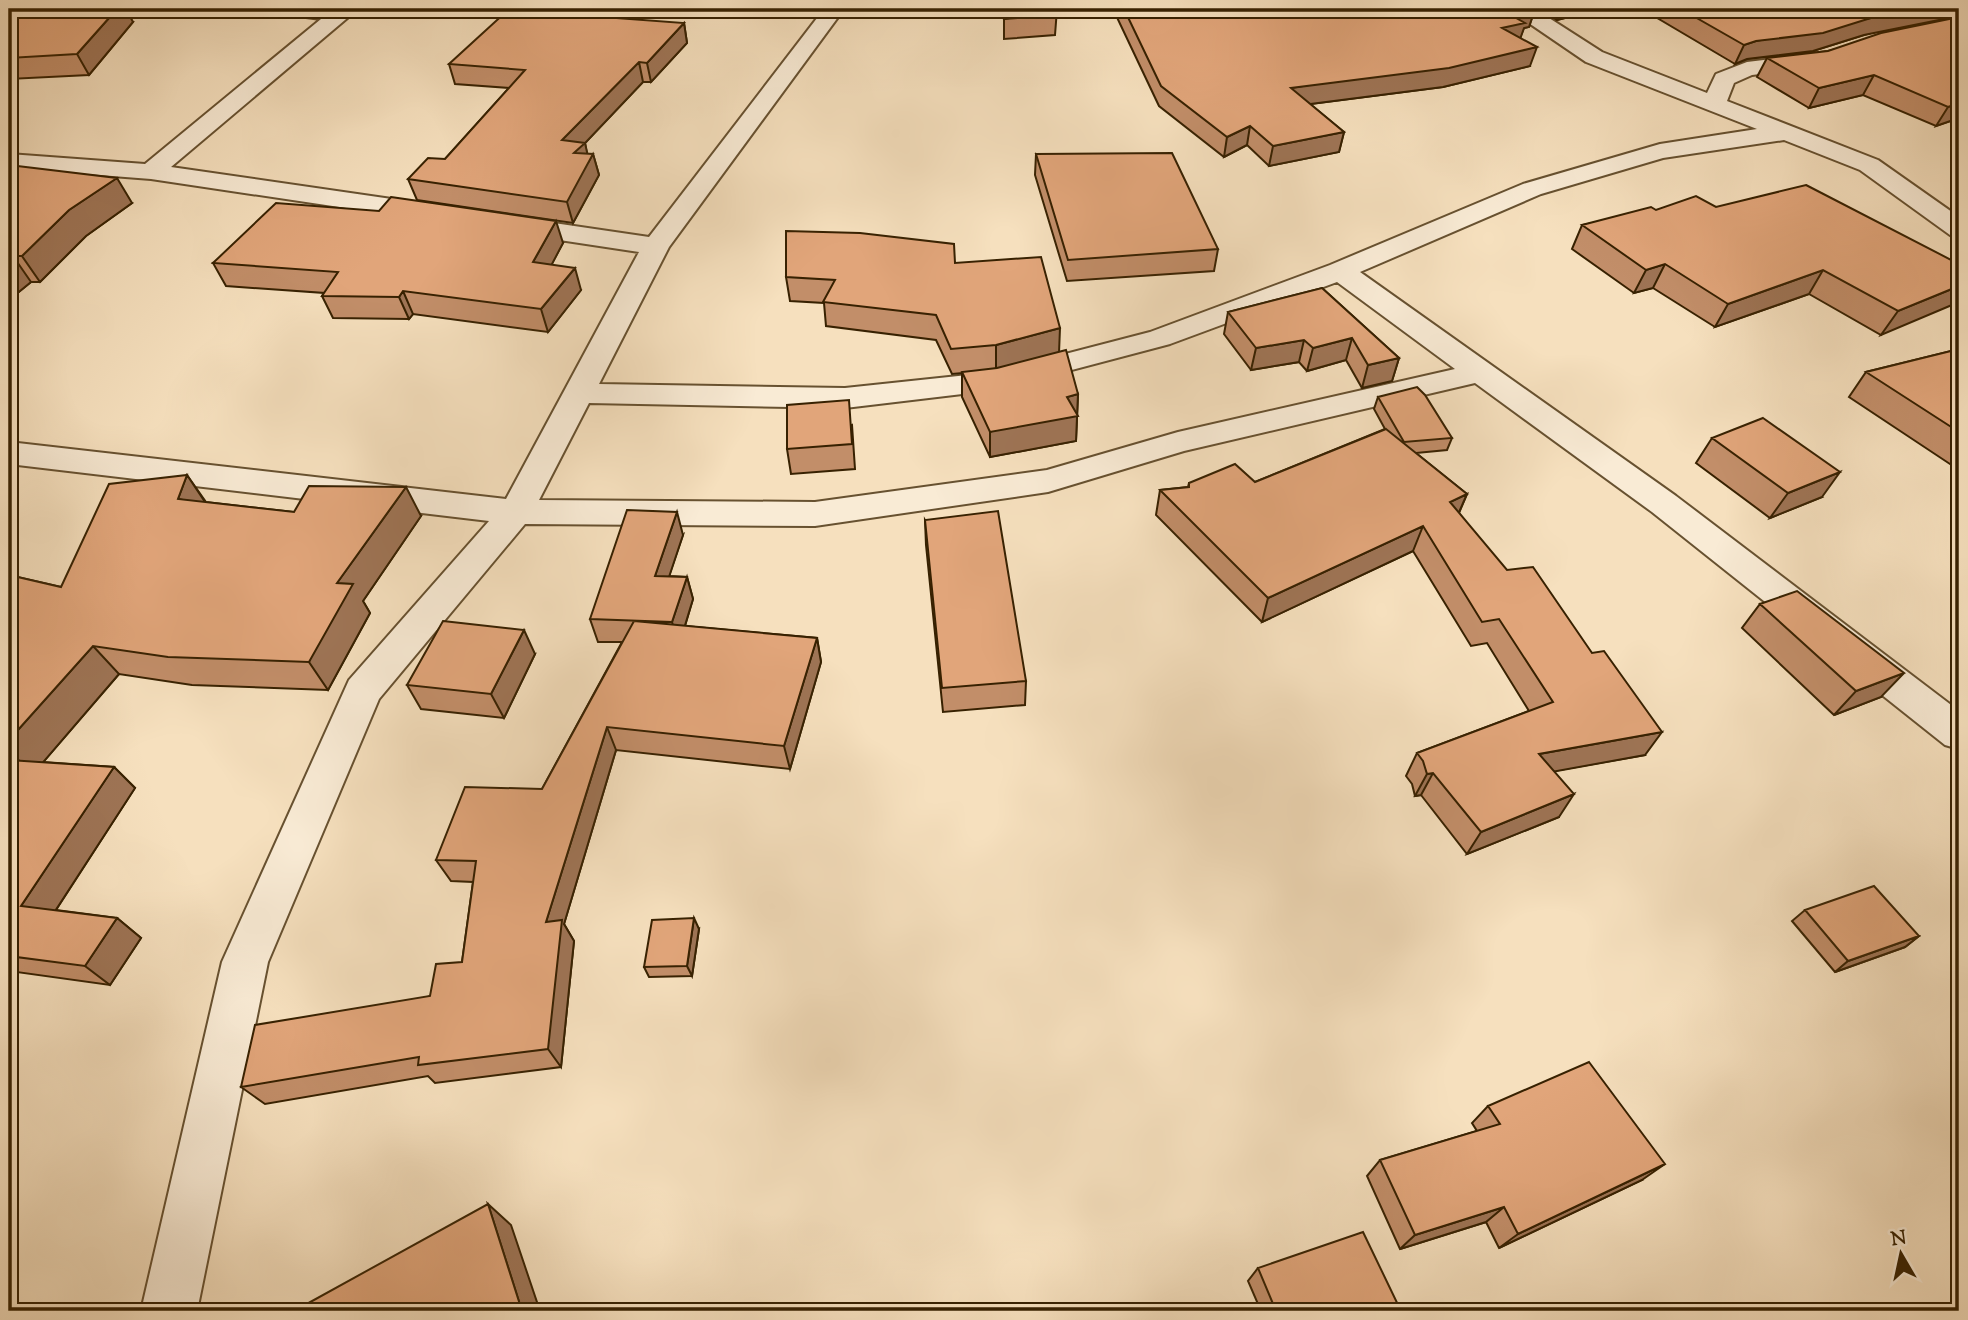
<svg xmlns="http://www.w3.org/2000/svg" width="1968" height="1320" font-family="'Sorts Mill Goudy',serif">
  <rect width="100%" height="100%" fill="#f6e0be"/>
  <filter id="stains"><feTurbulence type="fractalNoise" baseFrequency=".00286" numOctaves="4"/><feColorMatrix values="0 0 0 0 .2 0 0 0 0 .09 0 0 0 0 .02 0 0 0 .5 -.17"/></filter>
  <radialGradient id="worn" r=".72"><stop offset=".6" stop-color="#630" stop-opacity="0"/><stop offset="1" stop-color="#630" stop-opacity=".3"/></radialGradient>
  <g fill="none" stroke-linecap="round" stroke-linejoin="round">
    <g stroke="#675130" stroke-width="4">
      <path id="street" d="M 273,9 L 358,9 L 171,167 L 433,205 L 442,207 L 446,213 L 442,219 L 433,221 L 151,179 L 9,168 L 9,154 L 145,164 L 321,19 L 276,13 Z
        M 824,9 L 844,9 L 669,247 L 599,384 L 845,388 L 996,372 L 1150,332 L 1330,265 L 1523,184 L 1660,144 L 1757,129 L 1586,62 L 1514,13 L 1511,9 L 1535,9 L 1602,52 L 1707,93 L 1716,74 L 1747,62 L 1814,54 L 1822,56 L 1825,61 L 1822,66 L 1752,75 L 1734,83 L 1727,101 L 1878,160 L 1959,217 L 1959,237 L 1950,235 L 1860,170 L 1784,140 L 1663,158 L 1541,194 L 1360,272 L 1676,496 L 1959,711 L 1959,749 L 1945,745 L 1652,512 L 1475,383 L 1184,451 L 1048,492 L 815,526 L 525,524 L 379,699 L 268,962 L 197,1311 L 141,1311 L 222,962 L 349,680 L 489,521 L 9,464 L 9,442 L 506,499 L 639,252 L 507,232 L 498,230 L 494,224 L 498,218 L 507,216 L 649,237 ZM 1337,282 L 1455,369 L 1178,432 L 1047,470 L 815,502 L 539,500 L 589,403 L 845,408 L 996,390 L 1170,344 Z"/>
    </g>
    <use href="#street" fill="#f9ebd5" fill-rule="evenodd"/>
  </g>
  <path fill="#c28e69" stroke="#372101" stroke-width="2" d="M 9,9 L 133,22 L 89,75 L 9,79 Z
    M 1057,9 L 1055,35 L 1004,39 L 1004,19 Z
    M 1113,9 L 1535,9 L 1529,27 L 1524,28 L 1520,38 L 1530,66 L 1443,87 L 1310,104 L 1344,132 L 1339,152 L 1269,166 L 1247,145 L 1224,157 L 1159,106 Z
    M 1539,9 L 1601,9 L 1557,20 Z
    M 1642,9 L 1959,9 L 1864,35 L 1813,51 L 1747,59 L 1735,64 Z
    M 1959,17 L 1959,118 L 1936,126 L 1863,95 L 1809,108 L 1757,77 L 1767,58 L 1828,51 Z
    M 684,23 L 687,43 L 651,82 L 643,82 L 585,143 L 587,154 L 593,154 L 599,175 L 573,223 L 417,200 L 408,179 L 445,159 L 509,88 L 455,84 L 449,64 Z
    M 1036,154 L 1218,249 L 1214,271 L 1067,281 L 1035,175 Z
    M 9,165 L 132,203 L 86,236 L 40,282 L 31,282 L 9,300 Z
    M 1716,207 L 1959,264 L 1881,335 L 1809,294 L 1715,327 L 1653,288 L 1634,293 L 1572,249 L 1582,225 L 1656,210 Z
    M 563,243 L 551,265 L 581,290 L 548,332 L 413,314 L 409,319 L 333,318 L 322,296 L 324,293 L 226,286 L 213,263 Z
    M 955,263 L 1059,352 L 1078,394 L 1076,441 L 990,457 L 962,397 L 962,373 L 952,374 L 936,340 L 826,326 L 824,303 L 790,301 L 786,277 Z
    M 1322,288 L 1399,358 L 1392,381 L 1362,388 L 1346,360 L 1307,371 L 1299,362 L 1251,370 L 1224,334 L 1228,312 Z
    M 1959,349 L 1959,470 L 1849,397 L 1866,372 Z
    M 1378,397 L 1452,438 L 1447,450 L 1416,453 L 1467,494 L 1459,513 L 1645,755 L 1554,771 L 1559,817 L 1467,854 L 1421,795 L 1415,796 L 1412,784 L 1406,776 L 1417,753 L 1529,711 L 1487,643 L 1471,646 L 1413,551 L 1262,622 L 1156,515 L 1160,490 L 1188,487 L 1189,483 L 1255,482 L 1385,429 L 1374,409 Z
    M 852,425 L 855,469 L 791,474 L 787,449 Z
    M 1712,438 L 1822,497 L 1770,518 L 1696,463 Z
    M 187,475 L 206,502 L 294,512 L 421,516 L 363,601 L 370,613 L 328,690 L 192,685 L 119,674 L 43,762 L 114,767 L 135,788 L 56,910 L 117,918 L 141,938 L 110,985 L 9,971 L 9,575 L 61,587 Z
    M 925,520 L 1026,681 L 1025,705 L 943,712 L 926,545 Z
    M 683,535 L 669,576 L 687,577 L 693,599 L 685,626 L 817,638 L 821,662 L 790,769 L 616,750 L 564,924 L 574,941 L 561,1067 L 435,1083 L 428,1076 L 265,1104 L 241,1087 L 430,996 L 462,962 L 473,882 L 451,881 L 436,860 L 542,789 L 622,642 L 598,642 L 590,619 Z
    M 1760,604 L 1881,697 L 1834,715 L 1742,628 Z
    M 535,654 L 504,718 L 421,709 L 407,685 Z
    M 1805,910 L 1919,936 L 1905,947 L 1835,972 L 1792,921 Z
    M 699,929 L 692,976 L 649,977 L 644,967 Z
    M 1488,1106 L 1642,1180 L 1499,1248 L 1486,1222 L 1400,1249 L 1367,1176 L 1380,1160 L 1477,1131 L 1472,1123 Z
    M 1258,1268 L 1401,1311 L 1261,1311 L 1248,1281 Z"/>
  <path fill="#9e7455" stroke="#372101" stroke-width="2" d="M 117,9 L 126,9 L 133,22 L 89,75 L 77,54 Z
    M 1535,9 L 1529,27 L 1524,28 L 1519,42 L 1502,28 L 1511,15 Z
    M 1561,9 L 1601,9 L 1557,20 Z
    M 1916,9 L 1959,9 L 1959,16 L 1864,35 L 1813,51 L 1747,59 L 1735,64 L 1744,45 L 1756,41 Z
    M 684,23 L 687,43 L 651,82 L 647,63 Z
    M 1537,47 L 1530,66 L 1443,87 L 1287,107 L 1291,88 Z
    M 639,62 L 643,82 L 585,143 L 589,161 L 593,154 L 599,175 L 573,223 L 567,202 L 562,140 Z
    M 1874,75 L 1863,95 L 1809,108 L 1819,88 Z
    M 1959,103 L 1959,118 L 1936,126 L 1948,107 Z
    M 1250,126 L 1247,145 L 1224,157 L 1227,137 Z
    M 1344,132 L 1339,152 L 1269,166 L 1273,146 Z
    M 117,178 L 132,203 L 86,236 L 40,282 L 22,256 L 69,210 Z
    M 556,221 L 563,243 L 541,285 L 533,262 Z
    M 13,256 L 31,282 L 9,300 L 9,259 Z
    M 1665,264 L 1653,288 L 1634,293 L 1646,270 Z
    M 575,268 L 581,290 L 548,332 L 541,309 Z
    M 1823,270 L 1809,294 L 1715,327 L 1728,304 Z
    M 1959,286 L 1959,302 L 1881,335 L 1898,311 Z
    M 403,291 L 413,314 L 409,319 L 399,297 Z
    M 1060,328 L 1059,353 L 996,369 L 996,345 Z
    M 1352,338 L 1346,360 L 1307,371 L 1313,348 Z
    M 1304,340 L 1299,362 L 1251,370 L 1256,348 Z
    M 1399,358 L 1392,381 L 1362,388 L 1368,365 Z
    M 1078,394 L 1076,441 L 990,457 L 990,432 L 1067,397 Z
    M 1840,472 L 1822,497 L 1770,518 L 1788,493 Z
    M 187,475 L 207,505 L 178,499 Z
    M 406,487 L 421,516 L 363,601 L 370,613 L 328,690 L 309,662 L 337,583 Z
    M 1467,494 L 1456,519 L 1450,502 Z
    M 677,512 L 683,535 L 662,598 L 655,576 Z
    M 1423,526 L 1413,551 L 1262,622 L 1268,598 Z
    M 687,577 L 693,599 L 679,645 L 672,622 Z
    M 524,630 L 535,654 L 504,718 L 491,694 Z
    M 817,638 L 821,662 L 790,769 L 784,746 Z
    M 93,646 L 119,674 L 33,774 L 9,751 L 9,740 Z
    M 1904,673 L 1881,697 L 1834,715 L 1856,691 Z
    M 607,727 L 616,750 L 564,924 L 574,941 L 561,1067 L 548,1049 L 546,922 Z
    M 1662,732 L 1645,755 L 1524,777 L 1539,754 Z
    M 114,767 L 135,788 L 46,925 L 21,906 Z
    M 1433,773 L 1421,795 L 1415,796 L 1427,774 Z
    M 1574,794 L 1559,817 L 1467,854 L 1481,832 Z
    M 117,918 L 141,938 L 110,985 L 85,966 Z
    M 694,918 L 699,929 L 692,976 L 687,966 Z
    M 1919,936 L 1905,947 L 1835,972 L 1848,961 Z
    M 1665,1164 L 1642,1180 L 1499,1248 L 1518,1234 Z
    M 488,1204 L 511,1225 L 540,1311 L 522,1311 Z
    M 1504,1207 L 1486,1222 L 1400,1249 L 1415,1235 Z"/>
  <path fill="#e1a57a" stroke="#372101" stroke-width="2" d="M 9,9 L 117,9 L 77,54 L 9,58 Z
    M 1005,9 L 1057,9 L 1056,15 L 1004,19 Z
    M 1124,9 L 1534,9 L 1511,15 L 1525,23 L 1502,28 L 1537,47 L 1449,68 L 1291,88 L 1344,132 L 1273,146 L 1250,126 L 1227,137 L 1161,86 Z
    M 1681,9 L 1916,9 L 1874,17 L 1823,33 L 1756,41 L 1744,45 Z
    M 508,10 L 684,23 L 647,63 L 639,62 L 562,140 L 585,143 L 574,153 L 593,154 L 567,202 L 408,179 L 428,158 L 445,159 L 525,70 L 449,64 Z
    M 1959,17 L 1959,103 L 1948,107 L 1874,75 L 1819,88 L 1767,58 L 1828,51 L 1881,33 Z
    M 1172,153 L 1218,249 L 1068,260 L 1036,154 Z
    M 9,165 L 117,178 L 69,210 L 22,256 L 13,256 L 9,259 Z
    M 1806,185 L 1959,264 L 1959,286 L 1898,311 L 1823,270 L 1728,304 L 1665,264 L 1646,270 L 1582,225 L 1651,207 L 1656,210 L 1696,196 L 1716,207 Z
    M 391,197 L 556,221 L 533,262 L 575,268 L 541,309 L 403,291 L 399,297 L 322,296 L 338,272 L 213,263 L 276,203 L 379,211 Z
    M 786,231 L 860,233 L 954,244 L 955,263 L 1041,257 L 1060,328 L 996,345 L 951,349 L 936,315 L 823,302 L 835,280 L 786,277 Z
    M 1322,288 L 1399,358 L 1368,365 L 1352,338 L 1313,348 L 1304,340 L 1256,348 L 1228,312 Z
    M 1959,349 L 1959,432 L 1866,372 Z
    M 1066,350 L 1078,394 L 1067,397 L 1078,416 L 990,432 L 962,372 L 997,368 Z
    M 1417,387 L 1425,395 L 1452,438 L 1404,442 L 1378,397 Z
    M 849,400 L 852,444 L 787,449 L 787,405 Z
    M 1763,418 L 1840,472 L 1788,493 L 1712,438 Z
    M 1386,429 L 1467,494 L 1450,502 L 1507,570 L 1533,567 L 1592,653 L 1604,651 L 1662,732 L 1539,754 L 1574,794 L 1481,832 L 1433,773 L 1427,774 L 1423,761 L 1417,753 L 1553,702 L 1499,619 L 1482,622 L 1423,526 L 1268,598 L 1160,490 L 1189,487 L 1189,483 L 1235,464 L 1255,482 Z
    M 187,475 L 178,499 L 294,512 L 309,486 L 406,487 L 337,583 L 353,584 L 309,662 L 168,657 L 93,646 L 9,740 L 9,575 L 61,587 L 109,484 Z
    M 627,510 L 677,512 L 655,576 L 687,577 L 672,622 L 590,619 Z
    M 998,511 L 1026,681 L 942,688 L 925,520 Z
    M 1797,591 L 1904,673 L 1856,691 L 1760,604 Z
    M 443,621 L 524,630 L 491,694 L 407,685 Z
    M 634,621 L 817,638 L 784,746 L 607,727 L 546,922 L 562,920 L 548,1049 L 418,1065 L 419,1057 L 241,1087 L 255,1025 L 430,996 L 436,964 L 462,962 L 476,861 L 436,860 L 465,787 L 542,789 Z
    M 9,760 L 114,767 L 21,906 L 117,918 L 85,966 L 9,956 Z
    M 1874,886 L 1919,936 L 1848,961 L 1805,910 Z
    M 694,918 L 687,966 L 644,967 L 652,920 Z
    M 1589,1062 L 1665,1164 L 1518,1234 L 1504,1207 L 1415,1235 L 1380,1160 L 1500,1124 L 1488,1106 Z
    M 488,1204 L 522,1311 L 294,1311 Z
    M 1363,1232 L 1401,1311 L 1276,1311 L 1258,1268 Z"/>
  <rect width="1968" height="1320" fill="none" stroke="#f6e0be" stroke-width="35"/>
  <rect x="10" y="10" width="1947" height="1299" fill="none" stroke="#372101" stroke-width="3.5"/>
  <rect x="18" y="18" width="1933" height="1285" fill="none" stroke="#372101" stroke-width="2"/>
  <g transform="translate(1901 1254) rotate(351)" stroke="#f9ebd5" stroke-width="5" paint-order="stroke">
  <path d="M0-5L12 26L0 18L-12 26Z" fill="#372101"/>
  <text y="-10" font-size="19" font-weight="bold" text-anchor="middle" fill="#372101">N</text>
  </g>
  <rect width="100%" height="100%" filter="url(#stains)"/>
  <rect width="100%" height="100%" fill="url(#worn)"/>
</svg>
